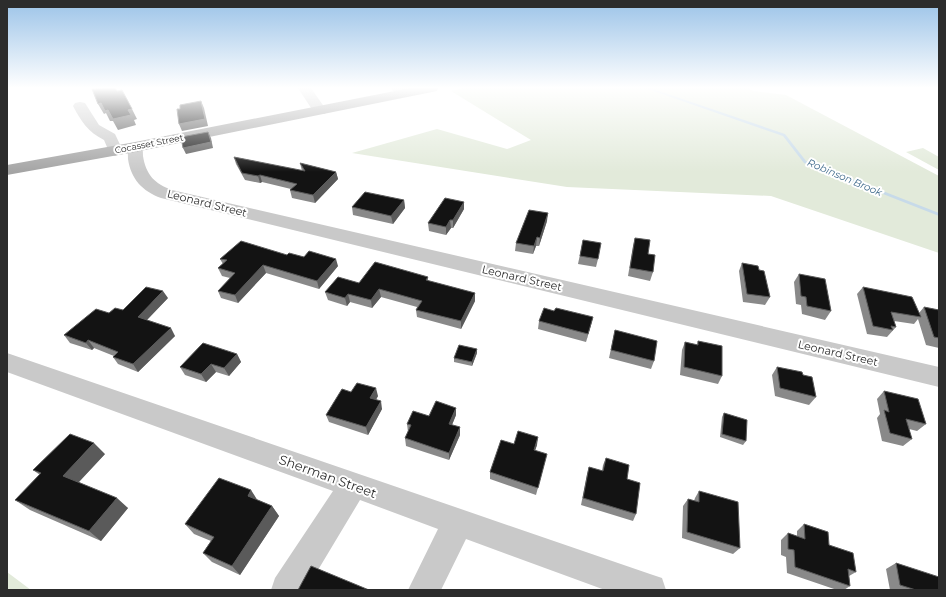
<svg xmlns="http://www.w3.org/2000/svg" width="946" height="597" font-family="Montserrat,sans-serif">
  <rect width="100%" height="100%" fill="#fff"/>
  <path fill="#e2eada" d="M 463,88 L 747,88 L 753,91 L 786,95 L 939,176 L 939,253 L 771,196 L 567,187 L 352,153 L 437,129 L 507,149 L 531,140 L 451,91 Z
    M 923,148 L 939,157 L 939,170 L 906,152 Z
    M 7,572 L 31,590 L 7,590 Z"/>
  <g fill="none" stroke-linecap="round" stroke-linejoin="round">
    <path fill="#c7dae9" fill-rule="evenodd" d="M 645,88 L 650,88 L 785,134 L 806,161 L 939,213 L 939,216 L 804,163 L 783,136 Z"/>
    <path fill="#c9c9c9" fill-rule="evenodd" d="M 298,88 L 311,88 L 327,111 L 325,114 L 315,114 Z
      M 391,88 L 405,88 L 409,94 L 408,97 L 398,97 Z
      M 80,102 L 85,103 L 99,125 L 115,134 L 123,151 L 120,154 L 115,156 L 110,154 L 104,140 C 88,132 81,121 73,106 L 75,103 Z
      M 135,143 L 140,144 C 143,148 143,151 143,156 C 146,175 155,184 172,190 L 939,367 L 939,387 L 161,198 C 142,191 131,179 128,159 C 128,154 127,148 130,144 Z
      M 7,353 L 650,574 L 662,578 L 666,590 L 605,590 L 466,539 L 441,590 L 408,590 L 438,529 L 360,500 L 306,590 L 271,590 L 275,578 L 333,491 L 7,372 Z"/>
    <path fill="#a4a4a4" fill-rule="evenodd" d="M 410,88 L 438,88 L 437,91 L 432,92 L 135,152 L 7,175 L 7,165 L 135,142 Z"/>
  </g>
  <path fill="#898989" d="M 234,157 L 302,171 L 300,163 L 336,172 L 338,179 L 315,203 L 292,198 L 290,190 L 291,189 L 262,182 L 260,183 L 245,180 L 236,164 Z
    M 404,200 L 405,208 L 393,224 L 353,215 L 352,207 Z
    M 464,202 L 464,209 L 453,228 L 451,228 L 446,235 L 429,231 L 428,223 Z
    M 547,221 L 539,246 L 536,246 L 533,254 L 515,251 L 516,243 Z
    M 635,238 L 648,254 L 653,272 L 650,281 L 628,276 L 633,246 Z
    M 583,240 L 598,259 L 596,267 L 578,264 Z
    M 287,255 L 338,266 L 319,289 L 266,273 L 238,303 L 221,298 L 218,291 L 230,278 L 222,276 L 218,268 L 223,264 L 220,259 Z
    M 742,263 L 759,270 L 770,297 L 765,305 L 743,302 L 739,271 Z
    M 799,274 L 831,311 L 825,320 L 802,314 L 801,305 L 796,304 L 794,282 Z
    M 428,277 L 428,281 L 475,293 L 475,301 L 461,329 L 417,317 L 416,310 L 417,307 L 381,297 L 372,308 L 350,302 L 347,306 L 328,300 L 325,292 L 359,283 Z
    M 863,287 L 919,313 L 924,307 L 939,310 L 939,348 L 926,345 L 918,319 L 914,324 L 894,321 L 896,327 L 887,337 L 867,334 L 857,294 Z
    M 168,298 L 147,320 L 175,336 L 138,372 L 118,364 L 113,357 L 114,356 L 94,348 L 92,350 L 70,343 L 64,335 L 123,310 Z
    M 554,311 L 593,317 L 586,342 L 538,329 L 539,321 Z
    M 615,330 L 654,361 L 651,369 L 609,358 Z
    M 698,341 L 722,376 L 718,384 L 680,375 L 682,350 L 685,342 L 697,345 Z
    M 477,353 L 472,366 L 454,362 L 454,358 Z
    M 237,354 L 241,362 L 229,376 L 216,372 L 206,382 L 185,375 L 180,367 Z
    M 777,367 L 803,375 L 816,397 L 809,405 L 775,396 L 772,375 Z
    M 884,391 L 926,424 L 917,431 L 909,429 L 912,439 L 903,446 L 882,441 L 877,418 L 880,414 L 877,399 Z
    M 351,392 L 378,396 L 376,400 L 382,409 L 368,435 L 329,422 L 326,415 Z
    M 724,413 L 746,441 L 743,445 L 720,437 L 722,417 Z
    M 456,415 L 452,425 L 460,435 L 449,460 L 406,446 L 405,438 L 408,432 L 407,424 L 429,416 Z
    M 514,444 L 537,445 L 535,450 L 545,461 L 536,495 L 490,479 L 490,472 Z
    M 105,454 L 79,482 L 128,508 L 101,541 L 30,510 L 15,500 L 40,475 L 33,470 Z
    M 606,458 L 627,479 L 636,514 L 633,521 L 581,505 L 587,474 L 589,467 L 602,471 L 603,465 Z
    M 699,491 L 740,548 L 733,554 L 682,538 L 683,506 L 688,499 L 694,501 L 695,498 Z
    M 258,500 L 272,506 L 279,516 L 240,575 L 212,562 L 203,553 L 211,541 L 194,534 L 185,524 Z
    M 804,524 L 829,545 L 856,572 L 849,576 L 850,586 L 844,590 L 837,590 L 787,573 L 786,557 L 781,555 L 781,540 L 788,533 L 797,536 L 797,531 Z
    M 896,563 L 939,590 L 890,590 L 886,569 Z"/>
  <path fill="#5a5a5a" d="M 201,101 L 204,108 L 208,126 L 182,131 L 179,124 Z
    M 101,103 L 108,110 L 128,110 L 132,109 L 137,119 L 134,120 L 136,125 L 118,130 L 113,121 L 110,121 L 106,113 L 104,114 L 98,104 Z
    M 208,132 L 211,138 L 213,148 L 186,154 L 183,148 Z
    M 336,172 L 338,179 L 315,203 L 313,195 Z
    M 260,175 L 262,182 L 260,183 L 258,176 Z
    M 404,200 L 405,208 L 393,224 L 391,216 Z
    M 464,202 L 464,209 L 453,228 L 453,220 Z
    M 548,213 L 547,221 L 539,246 L 540,238 Z
    M 450,220 L 451,228 L 446,235 L 446,227 Z
    M 537,237 L 536,246 L 533,254 L 534,246 Z
    M 336,259 L 338,266 L 319,289 L 317,281 Z
    M 263,265 L 266,273 L 238,303 L 235,295 Z
    M 379,289 L 381,297 L 372,308 L 371,300 Z
    M 163,291 L 168,298 L 143,324 L 138,317 Z
    M 475,293 L 475,301 L 461,329 L 461,321 Z
    M 348,294 L 350,302 L 347,306 L 345,298 Z
    M 593,317 L 591,325 L 586,342 L 588,334 Z
    M 171,328 L 175,336 L 138,372 L 133,364 Z
    M 88,340 L 94,348 L 92,350 L 86,343 Z
    M 477,349 L 477,353 L 472,366 L 472,362 Z
    M 237,354 L 241,362 L 229,376 L 224,368 Z
    M 211,364 L 216,372 L 206,382 L 201,374 Z
    M 376,388 L 378,396 L 372,406 L 370,398 Z
    M 381,401 L 382,409 L 368,435 L 366,427 Z
    M 456,408 L 456,415 L 449,432 L 449,424 Z
    M 460,427 L 460,435 L 449,460 L 449,453 Z
    M 538,437 L 537,445 L 533,457 L 534,450 Z
    M 94,443 L 105,454 L 75,486 L 63,476 Z
    M 251,490 L 258,501 L 248,496 Z
    M 117,498 L 128,508 L 101,541 L 89,531 Z
    M 272,506 L 279,516 L 240,575 L 232,566 Z"/>
  <path fill="#131313" stroke="#5a5a5a" d="M 115,88 L 117,91 L 122,90 L 132,109 L 128,110 L 131,115 L 113,119 L 108,110 L 105,111 L 101,103 L 98,104 L 92,89 Z
    M 201,101 L 205,119 L 179,124 L 177,109 L 180,109 L 180,105 Z
    M 208,132 L 211,142 L 183,148 L 181,137 Z
    M 234,157 L 305,171 L 300,163 L 336,172 L 313,195 L 290,190 L 297,184 L 260,175 L 258,176 L 242,173 Z
    M 365,192 L 404,200 L 391,216 L 352,207 Z
    M 445,198 L 464,202 L 453,220 L 450,220 L 446,227 L 428,223 Z
    M 529,210 L 548,213 L 540,238 L 537,237 L 534,246 L 516,243 Z
    M 635,238 L 650,240 L 648,254 L 655,255 L 653,272 L 630,268 Z
    M 583,240 L 601,243 L 598,259 L 580,256 Z
    M 241,241 L 287,255 L 289,253 L 304,257 L 309,251 L 336,259 L 317,281 L 263,265 L 235,295 L 218,291 L 235,273 L 218,268 L 227,260 L 220,259 Z
    M 375,262 L 428,277 L 426,280 L 475,293 L 461,321 L 416,310 L 422,301 L 379,289 L 371,300 L 348,294 L 345,298 L 325,292 L 338,277 L 359,283 Z
    M 742,263 L 758,266 L 759,270 L 764,271 L 770,297 L 747,294 Z
    M 799,274 L 825,279 L 831,311 L 807,306 L 806,297 L 801,296 Z
    M 146,287 L 163,291 L 138,317 L 171,328 L 133,364 L 113,357 L 118,352 L 88,340 L 86,343 L 64,335 L 96,309 L 109,313 L 115,308 L 123,310 Z
    M 863,287 L 912,297 L 921,317 L 891,312 L 896,327 L 891,326 L 893,330 L 873,326 Z
    M 924,307 L 939,310 L 939,338 L 934,337 Z
    M 544,308 L 554,311 L 556,308 L 593,317 L 588,334 L 539,321 Z
    M 615,330 L 657,341 L 654,361 L 611,350 Z
    M 698,341 L 722,346 L 722,376 L 684,367 L 685,342 L 698,345 Z
    M 203,343 L 237,354 L 224,368 L 211,364 L 201,374 L 180,367 Z
    M 459,345 L 477,349 L 472,362 L 454,358 Z
    M 777,367 L 802,372 L 803,375 L 812,377 L 816,397 L 780,388 Z
    M 357,383 L 376,388 L 370,398 L 381,401 L 366,427 L 326,415 L 342,389 L 351,392 Z
    M 884,391 L 918,399 L 926,424 L 906,419 L 912,439 L 890,433 L 884,410 L 889,412 Z
    M 436,401 L 456,408 L 449,424 L 460,427 L 449,453 L 405,438 L 411,425 L 407,424 L 413,411 L 429,416 Z
    M 724,413 L 747,420 L 746,441 L 722,434 Z
    M 518,431 L 538,437 L 534,450 L 547,454 L 538,488 L 490,472 L 501,440 L 514,444 Z
    M 70,434 L 94,443 L 63,476 L 117,498 L 89,531 L 15,500 L 41,473 L 33,470 Z
    M 606,458 L 629,465 L 627,479 L 640,483 L 636,514 L 583,498 L 589,467 L 603,471 Z
    M 219,478 L 251,490 L 248,496 L 272,506 L 232,566 L 203,553 L 214,537 L 185,524 Z
    M 699,491 L 738,502 L 740,548 L 687,532 L 688,499 L 699,502 Z
    M 804,524 L 828,532 L 829,545 L 853,553 L 856,572 L 848,569 L 850,586 L 795,567 L 794,550 L 788,549 L 788,533 L 805,539 Z
    M 896,563 L 939,577 L 939,590 L 916,590 L 900,585 Z
    M 311,566 L 369,590 L 298,590 Z"/>
  <linearGradient id="sky" x2="0" y2="1"><stop stop-color="#9bc3e8"/><stop offset="0.51" stop-color="#fff"/><stop offset="1" stop-color="#fff" stop-opacity="0"/></linearGradient>
  <rect width="946" height="172" fill="url(#sky)"/>
  <g text-anchor="middle" stroke-width="4" stroke-linejoin="round" paint-order="stroke">
    <g font-size="9" fill="#2c2c2c" stroke="#fff">
      <text transform="translate(149 144) rotate(-11)" y="3">Cocasset Street</text>
    </g>
    <g font-size="10" font-style="italic" fill="#3e698b" stroke="#fff">
      <text transform="translate(845 177) rotate(23)" y="4">Robinson Brook</text>
    </g>
    <g font-size="11" fill="#2c2c2c" stroke="#fff">
      <text transform="translate(207 203) rotate(14)" y="4">Leonard Street</text>
      <text transform="translate(522 278) rotate(13)" y="4">Leonard Street</text>
      <text transform="translate(838 353) rotate(13)" y="4">Leonard Street</text>
    </g>
    <g font-size="13" fill="#2c2c2c" stroke="#fff">
      <text transform="translate(328 476) rotate(20)" y="5">Sherman Street</text>
    </g>
  </g>
  <rect width="946" height="597" fill="none" stroke="#2c2c2c" stroke-width="16"/>
</svg>
